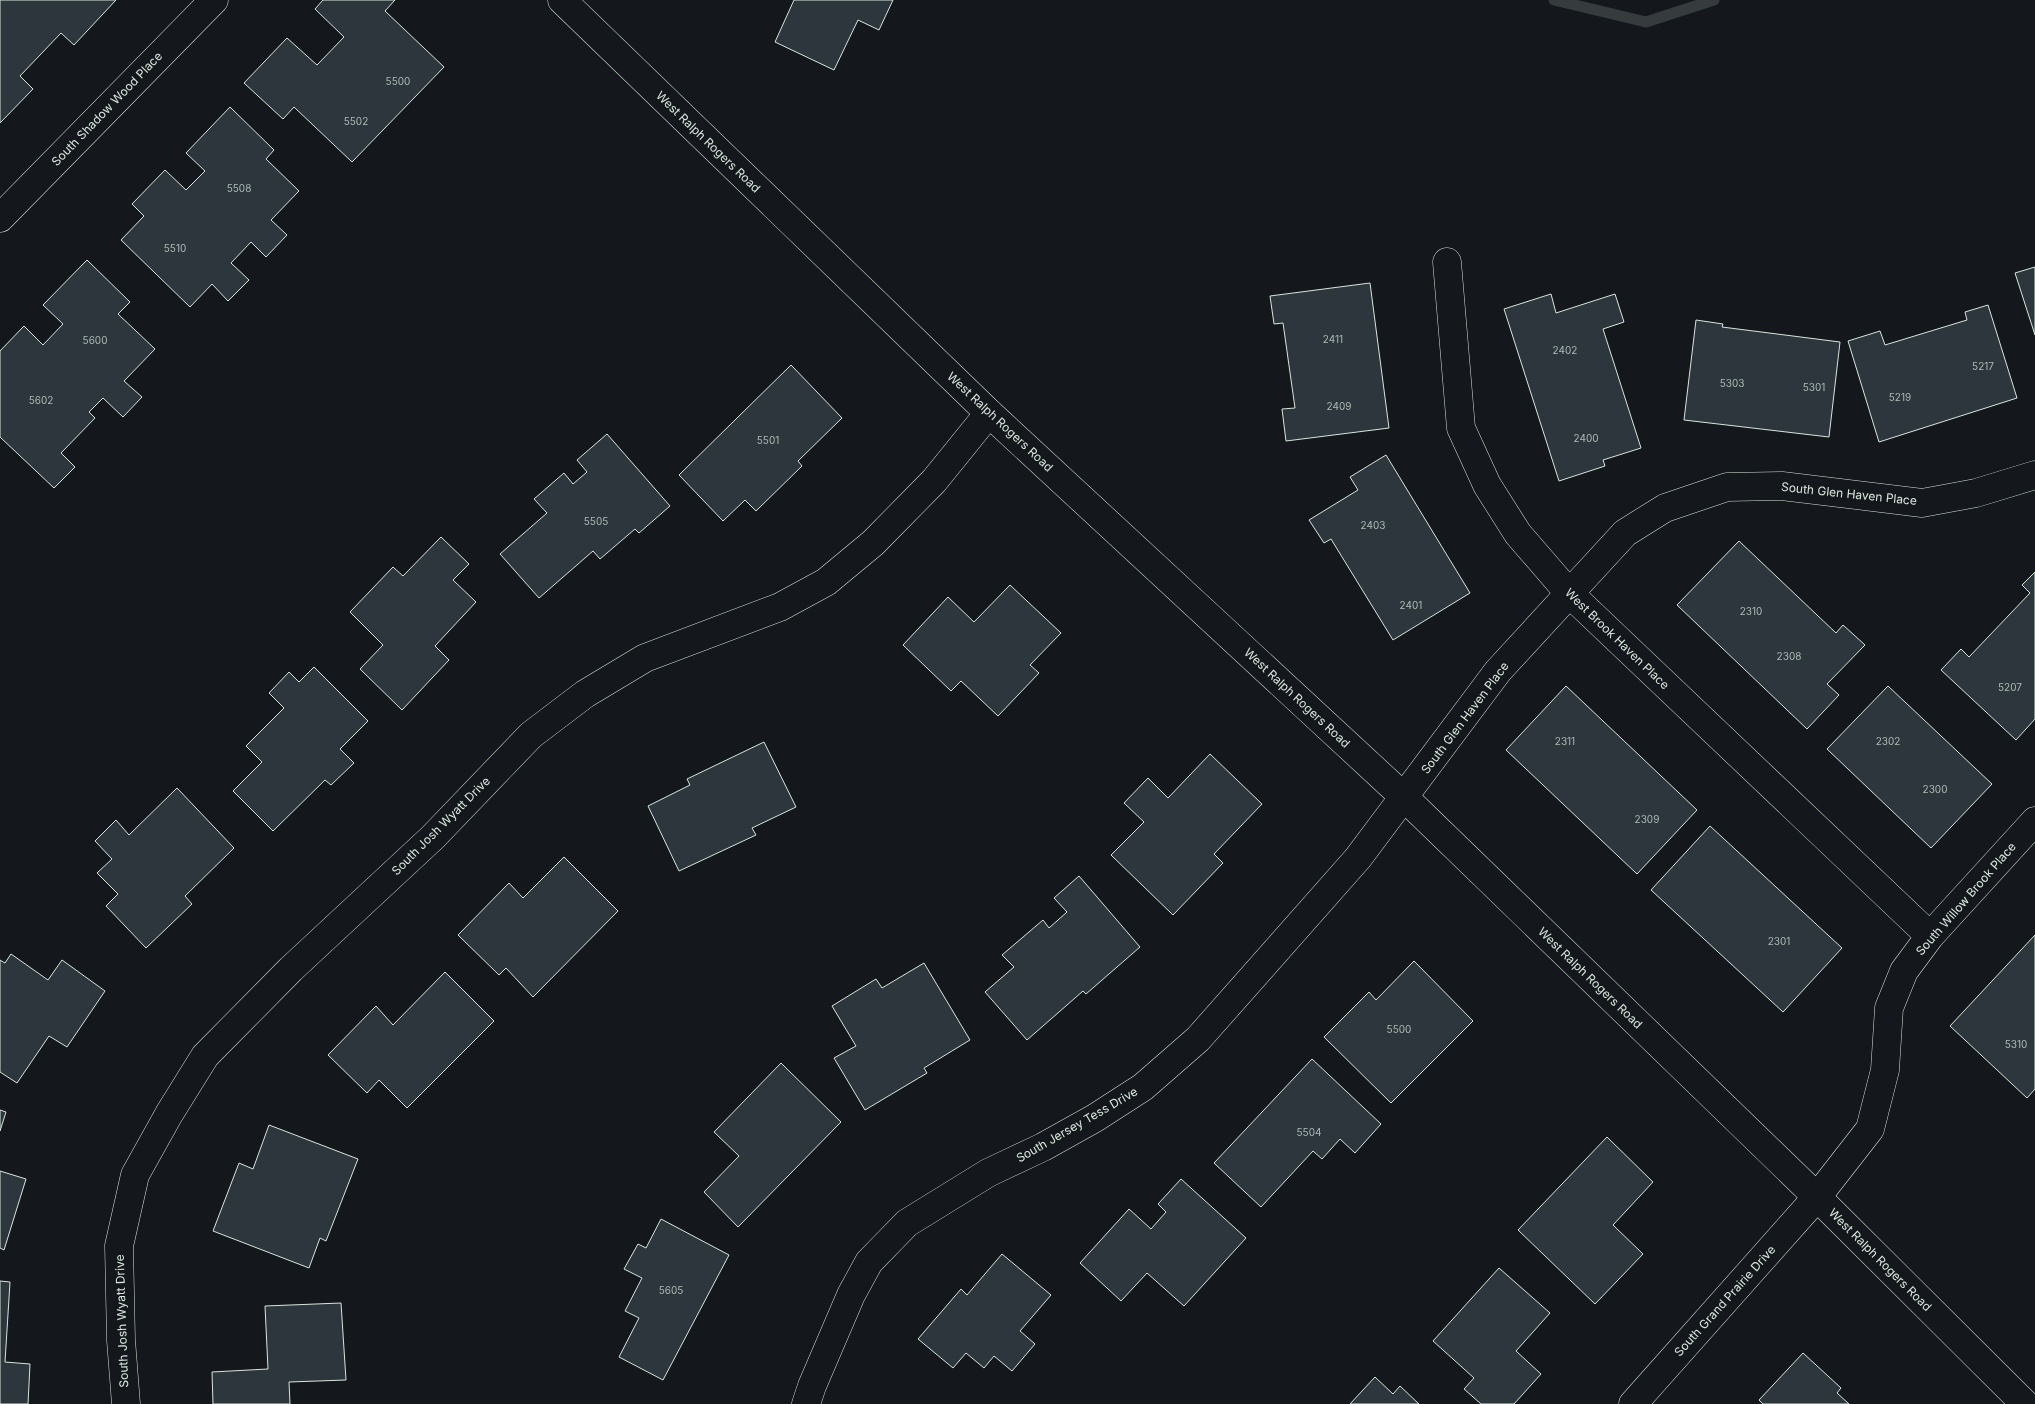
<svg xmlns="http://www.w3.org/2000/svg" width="2035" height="1404" font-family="Inter,sans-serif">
  <rect width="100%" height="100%" fill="#14181c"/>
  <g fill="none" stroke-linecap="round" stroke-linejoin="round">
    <path stroke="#363b3e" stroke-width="11" d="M 1554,0 L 1646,22 L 1714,0"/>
  </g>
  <path fill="#2c363c" stroke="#d8e6dc" d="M 0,0 L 116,0 L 74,45 L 61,33 L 20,76 L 33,89 L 0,123 Z
    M 323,0 L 395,0 L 385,11 L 444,67 L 352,162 L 294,107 L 283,119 L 244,83 L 287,38 L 317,65 L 344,37 L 315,9 Z
    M 794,0 L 893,0 L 879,30 L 858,20 L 834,70 L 775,42 Z
    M 230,107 L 274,150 L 266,159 L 299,191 L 271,220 L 287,235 L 266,257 L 251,242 L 231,263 L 249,280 L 228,301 L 212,284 L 190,307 L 121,240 L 144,216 L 132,204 L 165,170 L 186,190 L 205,171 L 186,153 Z
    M 87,260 L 130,302 L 118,314 L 155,349 L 124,381 L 142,397 L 123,417 L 103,398 L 89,412 L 95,418 L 61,453 L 75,467 L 54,488 L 0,437 L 0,351 L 24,326 L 43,345 L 63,324 L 43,305 Z
    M 2035,267 L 2035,335 L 2015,273 Z
    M 1370,283 L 1389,428 L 1286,441 L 1282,409 L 1295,408 L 1283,323 L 1274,324 L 1270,296 Z
    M 1551,294 L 1556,313 L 1615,294 L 1624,322 L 1603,329 L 1641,448 L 1603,460 L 1605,466 L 1559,481 L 1504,309 Z
    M 1988,305 L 2017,398 L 1879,442 L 1848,341 L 1880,331 L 1885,345 L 1967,320 L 1965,312 Z
    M 1696,320 L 1723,324 L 1722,327 L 1840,342 L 1829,437 L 1684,420 Z
    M 791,365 L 842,418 L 798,461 L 802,466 L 756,511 L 745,500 L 723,521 L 679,475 Z
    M 607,434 L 670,506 L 639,533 L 635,529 L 600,559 L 593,551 L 539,598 L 500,554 L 547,513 L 534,499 L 564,473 L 573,484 L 587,472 L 577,460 Z
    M 1386,455 L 1470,593 L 1393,640 L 1331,539 L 1324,543 L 1309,520 L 1358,490 L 1350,477 Z
    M 441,537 L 469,564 L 453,580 L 476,602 L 435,646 L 449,660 L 402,710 L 360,669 L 383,645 L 350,612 L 393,567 L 403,576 Z
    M 1739,541 L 1836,633 L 1843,625 L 1865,645 L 1827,684 L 1839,695 L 1807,729 L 1677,605 Z
    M 2035,572 L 2035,719 L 2016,740 L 1941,670 L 1961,649 L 1969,657 L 2030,593 L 2022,585 Z
    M 1010,585 L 1061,633 L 1030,665 L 1039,673 L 998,716 L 961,681 L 951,691 L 903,645 L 948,597 L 974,622 Z
    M 314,667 L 368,721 L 340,749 L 354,763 L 331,785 L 325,780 L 273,831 L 233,791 L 262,762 L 246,746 L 284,708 L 269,693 L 289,672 L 299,682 Z
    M 1566,686 L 1697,810 L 1637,874 L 1506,750 Z
    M 1888,686 L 1992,784 L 1931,848 L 1827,749 Z
    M 764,742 L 796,807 L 752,828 L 756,835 L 679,871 L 648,806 L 690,785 L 687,779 Z
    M 1210,754 L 1262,804 L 1214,854 L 1223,863 L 1173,915 L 1111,855 L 1144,822 L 1124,803 L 1148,778 L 1168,798 Z
    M 177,788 L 234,848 L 185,896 L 192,904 L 146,948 L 106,906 L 118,894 L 97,873 L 112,859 L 95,841 L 116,820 L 129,835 Z
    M 1710,826 L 1842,948 L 1783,1012 L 1651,890 Z
    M 564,857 L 618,911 L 533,997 L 506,968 L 499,975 L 458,935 L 509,883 L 523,898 Z
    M 1079,876 L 1140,947 L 1086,994 L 1083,991 L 1027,1040 L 985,992 L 1014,967 L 1002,955 L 1043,920 L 1049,928 L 1067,912 L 1054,898 Z
    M 2035,935 L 2035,1089 L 2027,1098 L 1950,1026 Z
    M 11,954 L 48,980 L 62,960 L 105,991 L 67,1047 L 49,1036 L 17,1083 L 0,1072 L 0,960 L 5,963 Z
    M 1414,961 L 1473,1021 L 1391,1103 L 1324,1037 L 1369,992 L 1376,1000 Z
    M 924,963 L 970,1040 L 924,1068 L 927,1073 L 865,1110 L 834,1058 L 856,1046 L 832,1006 L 876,979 L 882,988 Z
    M 445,972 L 494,1021 L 407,1108 L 379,1080 L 367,1093 L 328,1055 L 376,1006 L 393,1025 Z
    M 1312,1059 L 1381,1124 L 1355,1153 L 1340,1139 L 1322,1159 L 1313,1151 L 1261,1207 L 1214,1163 Z
    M 781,1063 L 841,1122 L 738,1227 L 704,1192 L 739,1156 L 714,1132 Z
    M 0,1110 L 6,1112 L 0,1131 Z
    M 269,1125 L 358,1159 L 326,1241 L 320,1238 L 309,1268 L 213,1231 L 239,1163 L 253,1169 Z
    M 1607,1137 L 1653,1182 L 1613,1225 L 1643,1254 L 1595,1304 L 1518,1230 Z
    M 0,1171 L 26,1179 L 4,1250 L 0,1248 Z
    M 1181,1179 L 1246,1238 L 1184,1306 L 1147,1273 L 1121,1301 L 1080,1263 L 1129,1209 L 1151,1229 L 1166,1212 L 1158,1204 Z
    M 661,1219 L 729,1255 L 663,1380 L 619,1357 L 639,1318 L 625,1311 L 642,1278 L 624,1269 L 638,1244 L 646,1248 Z
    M 1002,1254 L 1051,1295 L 1020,1331 L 1035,1344 L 1012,1371 L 994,1356 L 984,1368 L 966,1353 L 953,1368 L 918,1339 L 961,1289 L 967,1295 Z
    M 1499,1268 L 1550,1313 L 1516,1351 L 1541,1374 L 1514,1404 L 1481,1404 L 1464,1389 L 1474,1378 L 1433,1341 Z
    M 0,1281 L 10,1282 L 5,1362 L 30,1364 L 28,1404 L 0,1404 Z
    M 341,1303 L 346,1380 L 289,1382 L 290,1404 L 213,1404 L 212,1372 L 268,1369 L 265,1306 Z
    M 1803,1353 L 1841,1388 L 1837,1393 L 1849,1404 L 1763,1404 L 1759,1400 Z
    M 1375,1377 L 1393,1394 L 1400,1386 L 1419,1404 L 1350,1404 Z"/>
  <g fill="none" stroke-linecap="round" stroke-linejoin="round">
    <g stroke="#d8e6dc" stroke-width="29">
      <path id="street" d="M 0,218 L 214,0
        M 1447,262 L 1461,428 L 1487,485 L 1518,534 L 1569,593 L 1930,936
        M 126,1404 L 121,1340 L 119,1246 L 135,1175 L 169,1114 L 205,1056 L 291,969 L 433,837 L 531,735 L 585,694 L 645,658 L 780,607 L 826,582 L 873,543 L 934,481 L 989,413
        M 806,1404 L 812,1386 L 851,1295 L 869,1262 L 907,1223 L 988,1173 L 1043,1147 L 1095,1118 L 1143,1087 L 1198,1039 L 1358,858 L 1498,671 L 1625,533 L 1665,508 L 1727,487 L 1782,486 L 1922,503 L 1976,493 L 2035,475
        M 1633,1404 L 1817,1197 L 1870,1129 L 1885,1070 L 1889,1008 L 1904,971 L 1930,936 L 2035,821"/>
    </g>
    <g stroke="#d8e6dc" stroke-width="29">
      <path id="secondary" d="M 562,0 L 989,413 L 1405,798 L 1817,1197 L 2025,1404"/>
    </g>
    <use href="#street" stroke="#14181c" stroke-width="28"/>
    <use href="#secondary" stroke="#14181c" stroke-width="28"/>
  </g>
  <g text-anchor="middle" stroke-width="4" stroke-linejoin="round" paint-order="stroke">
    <g font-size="10" fill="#adbab4">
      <text x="398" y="85">5500</text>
      <text x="356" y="125">5502</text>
      <text x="239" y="192">5508</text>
      <text x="175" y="252">5510</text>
      <text x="1333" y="343">2411</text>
      <text x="95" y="344">5600</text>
      <text x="1565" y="354">2402</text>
      <text x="1983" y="370">5217</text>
      <text x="1732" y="387">5303</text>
      <text x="1814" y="391">5301</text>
      <text x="1900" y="401">5219</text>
      <text x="41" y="404">5602</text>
      <text x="1339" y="410">2409</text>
      <text x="1586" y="442">2400</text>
      <text x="768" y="444">5501</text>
      <text x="596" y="525">5505</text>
      <text x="1373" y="529">2403</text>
      <text x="1411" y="609">2401</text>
      <text x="1751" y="615">2310</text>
      <text x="1789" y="660">2308</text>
      <text x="2010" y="691">5207</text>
      <text x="1565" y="745">2311</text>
      <text x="1888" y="745">2302</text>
      <text x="1935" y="793">2300</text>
      <text x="1647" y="823">2309</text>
      <text x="1779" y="945">2301</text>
      <text x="1399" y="1033">5500</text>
      <text x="2016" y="1048">5310</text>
      <text x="1309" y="1136">5504</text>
      <text x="671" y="1294">5605</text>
    </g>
    <g font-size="12" fill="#d8e6dc" stroke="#14181c">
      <text transform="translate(107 109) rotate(-46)" y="4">South Shadow Wood Place</text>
      <text transform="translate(708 142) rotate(44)" y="4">West Ralph Rogers Road</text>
      <text transform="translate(1000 422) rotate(43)" y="4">West Ralph Rogers Road</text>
      <text transform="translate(1849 494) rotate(6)" y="4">South Glen Haven Place</text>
      <text transform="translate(1617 639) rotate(44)" y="4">West Brook Haven Place</text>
      <text transform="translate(1297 698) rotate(43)" y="4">West Ralph Rogers Road</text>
      <text transform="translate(1465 718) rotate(-53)" y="4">South Glen Haven Place</text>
      <text transform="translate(441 826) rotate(-45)" y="4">South Josh Wyatt Drive</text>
      <text transform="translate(1966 899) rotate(-49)" y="4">South Willow Brook Place</text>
      <text transform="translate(1590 978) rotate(44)" y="4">West Ralph Rogers Road</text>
      <text transform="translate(1077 1125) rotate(-30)" y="4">South Jersey Tess Drive</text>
      <text transform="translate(1880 1260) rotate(45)" y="4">West Ralph Rogers Road</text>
      <text transform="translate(1725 1301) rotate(-48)" y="4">South Grand Prairie Drive</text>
      <text transform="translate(122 1321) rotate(-92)" y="4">South Josh Wyatt Drive</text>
    </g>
  </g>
</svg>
